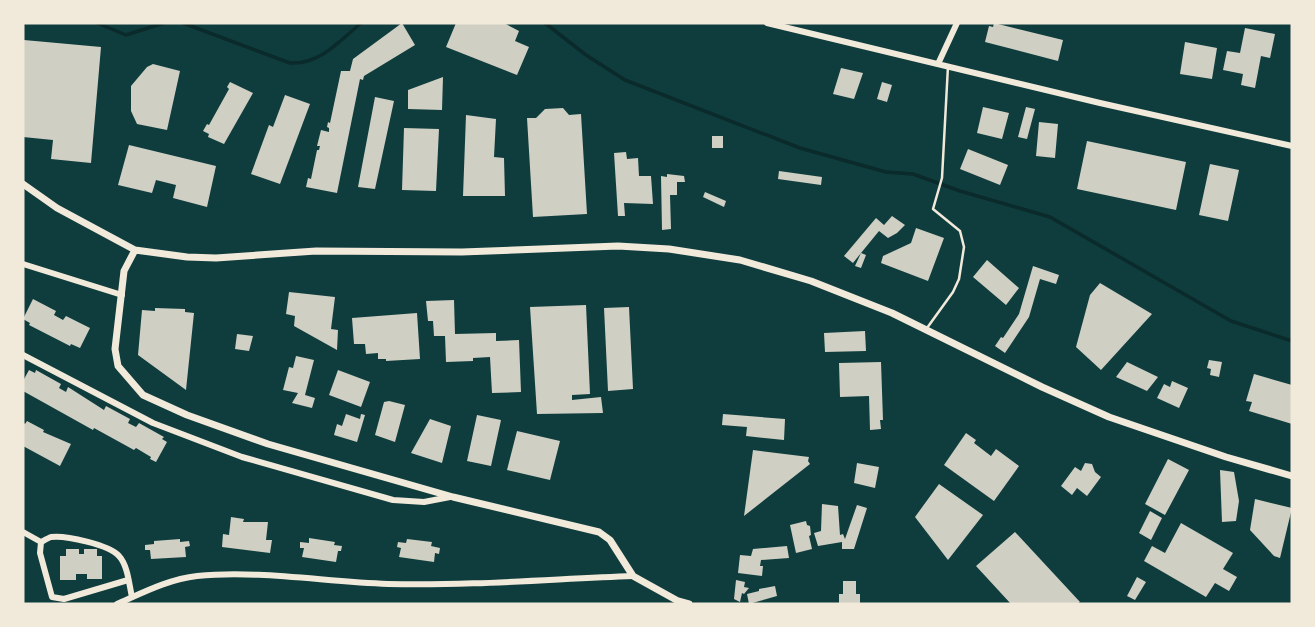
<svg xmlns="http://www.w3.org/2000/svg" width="1315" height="627" font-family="'Noto Serif',serif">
  <rect width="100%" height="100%" fill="#0f3d3e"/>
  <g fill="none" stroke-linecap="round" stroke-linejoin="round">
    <path stroke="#0a2a2b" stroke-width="3.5" d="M 97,23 L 126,35 L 164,23
      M 183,23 L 290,63 C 319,65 340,41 361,23
      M 545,23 L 586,55 L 625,80 L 800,148 L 886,172 L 913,174 L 960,191 L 1050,217 L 1231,321 L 1292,341"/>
  </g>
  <path fill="#cfcfc3" d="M 402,23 L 415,45 L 364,76 L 363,80 L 360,79 L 337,193 L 306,187 L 308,178 L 311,179 L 317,150 L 319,150 L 320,146 L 317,146 L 321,130 L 329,132 L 329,128 L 327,127 L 328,122 L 330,123 L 341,71 L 350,71 L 353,59 Z
    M 456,23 L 504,23 L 519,31 L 515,41 L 529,47 L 517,75 L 446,47 Z
    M 994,23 L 1063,40 L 1058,61 L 985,42 L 989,26 L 993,27 Z
    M 1245,28 L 1275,34 L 1270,58 L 1261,56 L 1255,88 L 1241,85 L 1243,74 L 1223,70 L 1227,51 L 1240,53 Z
    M 24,40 L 101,47 L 91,163 L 51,159 L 53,140 L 23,137 Z
    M 1185,42 L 1217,48 L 1212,79 L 1180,74 Z
    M 153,64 L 180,71 L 167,130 L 137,124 L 131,111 L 131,86 L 147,67 Z
    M 841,68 L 863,73 L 854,99 L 833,94 Z
    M 443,77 L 442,110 L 408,109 L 408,90 Z
    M 230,82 L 253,93 L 224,144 L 208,137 L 209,134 L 203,131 L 207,124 L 209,125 L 229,89 L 227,87 Z
    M 882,82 L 892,85 L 887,102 L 877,99 Z
    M 285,95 L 310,104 L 280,184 L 251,174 L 269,125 L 273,127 Z
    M 375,97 L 394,101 L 375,189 L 358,187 Z
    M 983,107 L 1009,113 L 1002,139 L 977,133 Z
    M 1026,107 L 1035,109 L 1027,139 L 1018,137 Z
    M 563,108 L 569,115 L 581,114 L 587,214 L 533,217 L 527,118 L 536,118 L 545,109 Z
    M 466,115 L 496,119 L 494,157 L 504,158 L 505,196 L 463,196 Z
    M 1039,122 L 1058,124 L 1055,158 L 1036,156 Z
    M 404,128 L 439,129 L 436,191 L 402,190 Z
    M 712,136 L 723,136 L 723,148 L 712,148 Z
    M 1087,141 L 1186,162 L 1176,210 L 1077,189 Z
    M 129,145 L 216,166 L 207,207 L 173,198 L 176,185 L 156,180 L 152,193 L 118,185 Z
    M 968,149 L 1008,165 L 1000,185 L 960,169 Z
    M 626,152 L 627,159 L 638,158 L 639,176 L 651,176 L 653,204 L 624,203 L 625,216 L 618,216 L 614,153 Z
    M 1210,164 L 1239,170 L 1228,221 L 1199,215 Z
    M 779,171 L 822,177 L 821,185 L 778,179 Z
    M 667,174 L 684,176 L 685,182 L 677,182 L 677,195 L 670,195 L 671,229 L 662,230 L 661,176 L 667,177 Z
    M 705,192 L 726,201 L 724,207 L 703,197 Z
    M 892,216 L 905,225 L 897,233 L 888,238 L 879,231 L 861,253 L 866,255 L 861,268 L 855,266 L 861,253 L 853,263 L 844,256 L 876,218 L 884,225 Z
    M 916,228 L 944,238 L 928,281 L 881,263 L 883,256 L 911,243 Z
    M 987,260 L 1019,288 L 1006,305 L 973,277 Z
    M 1033,266 L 1059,275 L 1056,284 L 1040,279 L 1029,317 L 1005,353 L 995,346 L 1001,337 L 1003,338 L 1019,314 Z
    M 1100,283 L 1152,314 L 1101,370 L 1076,347 L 1090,295 Z
    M 289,292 L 335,297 L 331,329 L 338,330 L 337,350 L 294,326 L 295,316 L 286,314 Z
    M 33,299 L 56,311 L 54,315 L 63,320 L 66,316 L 90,328 L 80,348 L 71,344 L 70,346 L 29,325 L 30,323 L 23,319 Z
    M 454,300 L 455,334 L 496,333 L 496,341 L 519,340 L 521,392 L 492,393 L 490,357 L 473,358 L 473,361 L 446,362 L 445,336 L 434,336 L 433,321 L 428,321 L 426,301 Z
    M 586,305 L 590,394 L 572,395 L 572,400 L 601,397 L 603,413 L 537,414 L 530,307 Z
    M 629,307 L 633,389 L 608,391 L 604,308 Z
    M 155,308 L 185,309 L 185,312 L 194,313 L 186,390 L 138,355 L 142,310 L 155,311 Z
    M 417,313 L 420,359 L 386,361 L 386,359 L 378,359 L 378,353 L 366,354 L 365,344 L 354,344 L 352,318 Z
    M 865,331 L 866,351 L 825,352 L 824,333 Z
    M 237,334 L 253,336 L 249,351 L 235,349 Z
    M 296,356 L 314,360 L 305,395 L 315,398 L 312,408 L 292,403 L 298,393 L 283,390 L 289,367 L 293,368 Z
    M 1209,360 L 1222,362 L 1219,377 L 1210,375 L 1211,369 L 1207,368 Z
    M 881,362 L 883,420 L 880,420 L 881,429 L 870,430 L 869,396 L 840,397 L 839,363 Z
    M 1127,362 L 1158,377 L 1147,391 L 1116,377 Z
    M 29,370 L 35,373 L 36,370 L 61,384 L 59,388 L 66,392 L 68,387 L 104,410 L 106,406 L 130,419 L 128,423 L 136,427 L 139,423 L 164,437 L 162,439 L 167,442 L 156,462 L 150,459 L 151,457 L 136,448 L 134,450 L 94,428 L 93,430 L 23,391 L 23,381 Z
    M 338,370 L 370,382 L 361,407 L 329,395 Z
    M 1254,374 L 1292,385 L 1292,424 L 1249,411 L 1252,402 L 1246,401 Z
    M 1172,381 L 1188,388 L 1179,408 L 1157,398 L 1164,384 L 1170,387 Z
    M 389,401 L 405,405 L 395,442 L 375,435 L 384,402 Z
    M 346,414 L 360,419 L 361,414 L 365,415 L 357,442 L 334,435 L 337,424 L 342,426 Z
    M 723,414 L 785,419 L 784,440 L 746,436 L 747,427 L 722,425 Z
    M 477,415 L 501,420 L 491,466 L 467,461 Z
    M 430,419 L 451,426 L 442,463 L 411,453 Z
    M 27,421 L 44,430 L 43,432 L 71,444 L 60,466 L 23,446 L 23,422 L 25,424 Z
    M 517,431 L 560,441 L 550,480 L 507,470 Z
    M 966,433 L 976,440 L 974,443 L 991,456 L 996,449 L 1019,466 L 994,501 L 944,465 Z
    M 753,450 L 809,457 L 808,461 L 810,464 L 744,516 Z
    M 1168,459 L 1189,470 L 1165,515 L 1145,504 Z
    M 857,463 L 879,467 L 875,488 L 854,483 Z
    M 1085,463 L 1092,464 L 1095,472 L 1101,477 L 1087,496 L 1077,488 L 1072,495 L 1061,486 L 1075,467 L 1081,471 Z
    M 1220,470 L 1234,472 L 1239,501 L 1236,521 L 1222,522 Z
    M 939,484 L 983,515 L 948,560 L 915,517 Z
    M 1255,499 L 1292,508 L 1280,558 L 1274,556 L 1250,530 Z
    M 822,504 L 838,506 L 840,535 L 843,534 L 845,539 L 857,505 L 867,508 L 854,549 L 842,549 L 842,542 L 818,546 L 814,533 L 821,531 Z
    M 1150,511 L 1162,518 L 1151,540 L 1139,533 Z
    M 231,517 L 244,519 L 243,522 L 268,522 L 266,540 L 272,540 L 270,553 L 222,547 L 223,534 L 229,535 Z
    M 806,521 L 807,525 L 810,526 L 811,535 L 809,536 L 812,549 L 796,553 L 790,525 Z
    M 1181,523 L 1233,553 L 1223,569 L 1237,577 L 1229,591 L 1215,583 L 1206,597 L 1144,561 L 1152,546 L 1165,553 Z
    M 1015,532 L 1080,602 L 1077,604 L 1011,604 L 976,566 Z
    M 309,538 L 335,542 L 334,545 L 342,546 L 341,551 L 338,551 L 336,562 L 302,557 L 304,548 L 300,548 L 300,542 L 309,543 Z
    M 180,539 L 180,542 L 189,541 L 190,546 L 185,547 L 186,557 L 151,559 L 150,550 L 145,550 L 145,545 L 154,544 L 154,541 Z
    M 407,539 L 432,542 L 431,546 L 440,548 L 439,554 L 435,553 L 434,562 L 399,557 L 401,548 L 397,547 L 398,542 L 406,543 Z
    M 787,546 L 789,558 L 761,560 L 760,566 L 763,566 L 762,576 L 738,573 L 740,555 L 751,556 L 753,549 Z
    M 66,549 L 79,549 L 79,554 L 84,554 L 84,549 L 97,549 L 97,556 L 102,556 L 102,579 L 87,579 L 87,574 L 76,574 L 76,580 L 60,580 L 60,556 L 66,556 Z
    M 1137,577 L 1146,582 L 1135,600 L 1127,596 Z
    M 736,580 L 745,582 L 744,587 L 749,588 L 744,594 L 742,593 L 740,602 L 734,599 Z
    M 843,581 L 856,581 L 856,594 L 860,594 L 860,604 L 839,604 L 839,594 L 843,594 Z
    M 775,586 L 777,596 L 749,604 L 747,594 L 759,591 L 759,589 Z"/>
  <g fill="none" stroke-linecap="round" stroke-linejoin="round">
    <path stroke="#f1e9da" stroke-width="2.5" d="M 927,328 L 953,292 L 959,279 L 964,247 L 960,231 L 933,209 L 942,178 L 948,66"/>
    <path stroke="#f1e9da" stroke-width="6" d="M 767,23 L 1100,103 L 1292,146
      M 938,64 L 957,23
      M 23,264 L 122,295
      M 23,355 L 153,423 L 242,457 L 393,500 L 424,502 L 450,497
      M 23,532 L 41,542
      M 128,580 L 64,599 L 52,597 L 40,553 L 41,542 C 43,541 48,538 51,537 C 65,535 110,545 119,556 C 128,566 129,584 132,597
      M 117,604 C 142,593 169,579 197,576 C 260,570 325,582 388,584 C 470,586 552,579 633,576"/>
    <path stroke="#f1e9da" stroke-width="7" d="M 23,184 L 57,208 L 135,250 L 187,257 L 216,258 L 316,251 L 462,252 L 618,246 L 669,249 L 740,260 L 811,281 L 892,313 L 1042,387 L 1109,417 L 1226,457 L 1292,476
      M 135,250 L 124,271 L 115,349 L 118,366 L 143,395 L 187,415 L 268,444 L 453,497 L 599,532 L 610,540 L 633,576 L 678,601 L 689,604"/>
  </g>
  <rect width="1315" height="627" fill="none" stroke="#f1e9da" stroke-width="49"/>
</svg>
